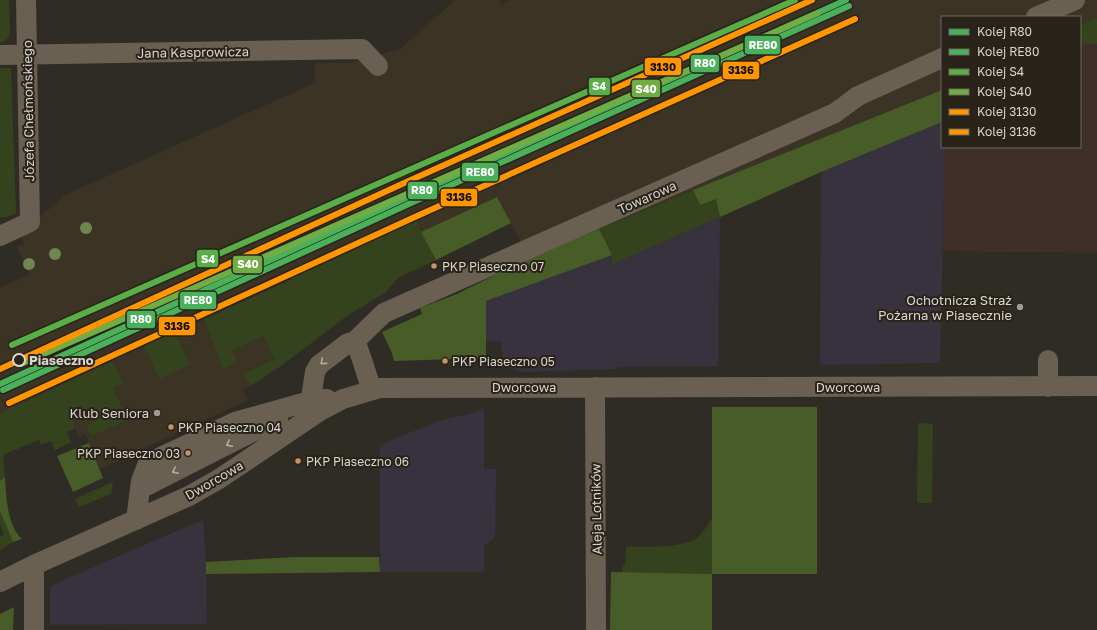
<svg xmlns="http://www.w3.org/2000/svg" width="1097" height="630" font-family="'Golos Text',sans-serif">
  <rect width="100%" height="100%" fill="#2f2c26"/>
  <path fill="#38313e" d="M 942,122 L 942,147 L 945,147 L 940,363 L 820,365 L 821,172 Z
    M 720,217 L 718,366 L 615,367 L 615,369 L 520,372 L 505,366 L 502,357 L 501,341 L 485,342 L 486,301 L 612,255 L 611,265 Z
    M 484,408 L 484,469 L 496,469 L 495,537 L 484,546 L 484,572 L 380,572 L 380,446 L 391,440 L 442,420 L 470,414 Z
    M 203,520 L 206,562 L 207,624 L 50,625 L 50,586 L 165,536 Z"/>
  <path fill="#402f29" d="M 1082,44 L 1097,44 L 1097,253 L 943,251 L 945,147 L 1080,147 L 1080,45 Z"/>
  <path fill="#3b3324" d="M 455,0 L 500,0 L 502,5 L 510,0 L 1097,0 L 1097,18 L 1080,26 L 1080,17 L 942,17 L 942,90 L 693,190 L 529,258 L 497,197 L 421,232 L 416,214 L 289,281 L 204,319 L 232,351 L 263,336 L 274,359 L 244,374 L 250,386 L 243,390 L 248,400 L 100,469 L 85,434 L 79,437 L 70,416 L 90,408 L 96,420 L 91,436 L 112,388 L 113,361 L 0,413 L 0,287 L 29,275 L 17,247 L 24,244 L 19,232 L 56,204 L 63,196 L 308,86 L 315,80 L 315,63 L 349,63 L 400,49 Z"/>
  <path fill="#34431d" d="M 0,0 L 9,0 L 10,33 L 8,38 L 3,42 L 0,42 Z
    M 1097,18 L 1097,44 L 1080,45 L 1080,26 Z
    M 0,68 L 11,68 L 16,213 L 7,217 L 0,217 Z
    M 693,190 L 700,205 L 716,199 L 720,217 L 611,265 L 612,255 L 599,229 Z
    M 416,214 L 421,232 L 436,260 L 398,278 L 386,292 L 347,316 L 278,368 L 250,386 L 244,374 L 274,359 L 263,336 L 232,351 L 238,362 L 223,369 L 204,319 L 289,281 L 295,270 Z
    M 175,332 L 190,365 L 159,379 L 144,346 Z
    M 113,361 L 123,383 L 113,388 L 128,420 L 91,436 L 86,425 L 96,420 L 90,408 L 71,416 L 75,428 L 67,432 L 71,442 L 55,450 L 51,441 L 41,445 L 39,440 L 3,455 L 5,477 L 0,481 L 0,413 Z
    M 918,423 L 933,424 L 932,503 L 917,503 Z
    M 113,482 L 111,494 L 79,507 L 75,499 Z
    M 0,511 L 13,542 L 0,550 L 0,537 L 4,534 L 0,525 Z
    M 712,518 L 712,574 L 622,573 L 623,565 L 625,565 L 626,547 C 646,546 681,549 697,538 C 703,533 708,525 712,518 Z"/>
  <path fill="#485c28" d="M 942,90 L 942,122 L 821,172 L 720,217 L 716,199 L 700,205 L 693,190 Z
    M 497,197 L 511,223 L 436,260 L 421,232 Z
    M 599,229 L 612,255 L 486,301 L 486,358 L 394,361 L 392,353 L 382,332 L 422,314 L 420,308 L 457,294 L 529,258 Z
    M 712,407 L 817,407 L 817,574 L 712,574 L 712,630 L 610,630 L 611,572 L 712,574 Z
    M 89,443 L 103,478 L 73,492 L 57,456 Z
    M 5,477 C 6,495 7,526 22,539 L 13,542 L 0,511 L 0,481 Z
    M 296,557 L 379,557 L 380,572 L 206,574 L 206,562 Z
    M 14,607 L 13,630 L 0,630 L 0,614 Z"/>
  <g fill="none" stroke-linecap="round" stroke-linejoin="round">
    <path stroke="#696052" stroke-width="20" d="M 1036,17 L 1075,0
      M 0,55 L 362,49 L 378,66
      M 0,236 L 30,222 L 26,0
      M 355,341 C 362,357 366,374 372,390
      M 595,387 L 596,630
      M 1048,387 L 1048,360
      M 320,411 L 314,400 L 312,392 L 315,372 L 319,365 L 348,343 L 355,341 L 384,313 L 835,113 L 858,96 L 942,58
      M 140,489 L 278,419
      M 136,520 L 141,481 L 148,463 L 235,422 L 314,400 L 327,399
      M 34,565 L 34,630
      M 0,582 L 34,565 L 189,496 L 219,479 L 320,411 L 343,399 L 380,388 L 1097,386"/>
    <g stroke="#292319" stroke-width="9">
      <path id="rail-1" d="M 0,384 L 408,197 L 846,0"/>
    </g>
    <g stroke="#292319" stroke-width="9">
      <path id="rail-2" d="M 3,390 L 411,203 L 849,6"/>
    </g>
    <g stroke="#292319" stroke-width="9">
      <path id="rail-3" d="M 12,345 L 795,0"/>
    </g>
    <g stroke="#292319" stroke-width="9">
      <path id="rail-4" d="M 21,364 L 818,13"/>
    </g>
    <g stroke="#292319" stroke-width="9">
      <path id="rail-5" d="M 0,369 L 402,184 L 812,0"/>
    </g>
    <g stroke="#292319" stroke-width="9">
      <path id="rail-6" d="M 9,403 L 417,216 L 855,19"/>
    </g>
    <use href="#rail-1" stroke="#4ab15a" stroke-width="6"/>
    <use href="#rail-2" stroke="#4ab15a" stroke-width="6"/>
    <use href="#rail-3" stroke="#59ae48" stroke-width="6"/>
    <use href="#rail-4" stroke="#70ad46" stroke-width="6"/>
    <use href="#rail-5" stroke="#ff9500" stroke-width="6"/>
    <use href="#rail-6" stroke="#ff9500" stroke-width="6"/>
  </g>
  <g fill="#718552">
    <circle cx="86" cy="228" r="6"/>
    <circle cx="55" cy="254" r="6"/>
    <circle cx="29" cy="264" r="6"/>
  </g>
  <defs><path id="oneway-chevron" d="M-2-3.5L2.5 0L-2 3.5" fill="none" stroke-width="1.6" stroke-linecap="round" stroke-linejoin="round"/></defs>
  <g stroke="#b2ada3">
    <use href="#oneway-chevron" transform="translate(323 362) rotate(140)"/>
    <use href="#oneway-chevron" transform="translate(229 444) rotate(153)"/>
    <use href="#oneway-chevron" transform="translate(175 471) rotate(153)"/>
  </g>
  <g fill="#c7916a" stroke="#292319" stroke-width="1.5">
    <circle cx="434" cy="266" r="3.5"/>
    <circle cx="445" cy="361" r="3.5"/>
    <circle cx="171" cy="427" r="3.5"/>
    <circle cx="188" cy="453" r="3.5"/>
    <circle cx="298" cy="461" r="3.5"/>
  </g>
  <g fill="#9e9a94" stroke="#292319" stroke-width="1.5">
    <circle cx="1020" cy="307" r="4"/>
    <circle cx="157" cy="413" r="4"/>
  </g>
  <circle fill="#292319" stroke="#d9d6cf" stroke-width="2" cx="19" cy="360" r="6"/>
  <g text-anchor="middle" stroke-width="4" stroke-linejoin="round" paint-order="stroke">
    <g font-size="12" fill="#d9d6cf" stroke="#292319" text-anchor="start">
      <text x="442" y="271">PKP Piaseczno 07</text>
      <text x="452" y="366">PKP Piaseczno 05</text>
      <text x="178" y="432">PKP Piaseczno 04</text>
      <text x="180" y="458" text-anchor="end">PKP Piaseczno 03</text>
      <text x="306" y="466">PKP Piaseczno 06</text>
    </g>
    <g font-size="13" fill="#d9d6cf" stroke="#292319">
      <text transform="translate(193 52) rotate(-1)" y="5">Jana Kasprowicza</text>
      <text transform="translate(28 111) rotate(-91)" y="5">Józefa Chełmońskiego</text>
      <text transform="translate(647 197) rotate(-24)" y="5">Towarowa</text>
      <text x="524" y="392">Dworcowa</text>
      <text x="848" y="392">Dworcowa</text>
      <text transform="translate(214 480) rotate(-30)" y="5">Dworcowa</text>
      <text transform="translate(596 509) rotate(-91)" y="5">Aleja Lotników</text>
    </g>
    <g font-size="13" fill="#d9d6cf" stroke="#292319" text-anchor="end">
      <text x="1012" y="305">Ochotnicza Straż<tspan x="1012" dy="15">Pożarna w Piasecznie</tspan></text>
      <text x="149" y="418">Klub Seniora</text>
    </g>
    <g font-size="13" font-weight="bold" fill="#d9d6cf" stroke="#292319" text-anchor="start">
      <text x="29" y="365">Piaseczno</text>
    </g>
  </g>
  <g stroke="#292319" stroke-width="1.5">
    <rect x="744" y="35" width="37" height="20" rx="4" fill="#4ab15a"/>
    <rect x="690" y="54" width="30" height="19" rx="4" fill="#4ab15a"/>
    <rect x="644" y="57" width="38" height="19" rx="4" fill="#ff9500"/>
    <rect x="722" y="61" width="38" height="19" rx="4" fill="#ff9500"/>
    <rect x="588" y="77" width="23" height="19" rx="4" fill="#59ae48"/>
    <rect x="631" y="79" width="30" height="19" rx="4" fill="#70ad46"/>
    <rect x="461" y="162" width="38" height="20" rx="4" fill="#4ab15a"/>
    <rect x="407" y="181" width="31" height="19" rx="4" fill="#4ab15a"/>
    <rect x="440" y="188" width="38" height="19" rx="4" fill="#ff9500"/>
    <rect x="196" y="249" width="23" height="19" rx="4" fill="#59ae48"/>
    <rect x="232" y="255" width="31" height="19" rx="4" fill="#70ad46"/>
    <rect x="179" y="291" width="38" height="19" rx="4" fill="#4ab15a"/>
    <rect x="126" y="310" width="30" height="19" rx="4" fill="#4ab15a"/>
    <rect x="158" y="316" width="38" height="20" rx="4" fill="#ff9500"/>
  </g>
  <g font-size="11" text-anchor="middle" font-weight="bold" fill="#fff">
    <text x="763" y="49">RE80</text>
    <text x="705" y="67">R80</text>
    <text x="599" y="90">S4</text>
    <text x="646" y="93">S40</text>
    <text x="480" y="176">RE80</text>
    <text x="422" y="194">R80</text>
    <text x="208" y="263">S4</text>
    <text x="248" y="268">S40</text>
    <text x="198" y="304">RE80</text>
    <text x="141" y="323">R80</text>
  </g>
  <g font-size="11" text-anchor="middle" font-weight="bold" fill="#111">
    <text x="663" y="71">3130</text>
    <text x="741" y="74">3136</text>
    <text x="459" y="201">3136</text>
    <text x="177" y="330">3136</text>
  </g>
  <rect x="941" y="16" width="140" height="132" fill="#292319" stroke="#6f6b62"/>
  <rect x="949" y="29" width="20" height="6" fill="#4ab15a" stroke="#6f6b62"/>
  <text x="977" y="36" font-size="12" fill="#d9d6cf">Kolej R80</text>
  <rect x="949" y="49" width="20" height="6" fill="#4ab15a" stroke="#6f6b62"/>
  <text x="977" y="56" font-size="12" fill="#d9d6cf">Kolej RE80</text>
  <rect x="949" y="69" width="20" height="6" fill="#59ae48" stroke="#6f6b62"/>
  <text x="977" y="76" font-size="12" fill="#d9d6cf">Kolej S4</text>
  <rect x="949" y="89" width="20" height="6" fill="#70ad46" stroke="#6f6b62"/>
  <text x="977" y="96" font-size="12" fill="#d9d6cf">Kolej S40</text>
  <rect x="949" y="109" width="20" height="6" fill="#ff9500" stroke="#6f6b62"/>
  <text x="977" y="116" font-size="12" fill="#d9d6cf">Kolej 3130</text>
  <rect x="949" y="129" width="20" height="6" fill="#ff9500" stroke="#6f6b62"/>
  <text x="977" y="136" font-size="12" fill="#d9d6cf">Kolej 3136</text>
</svg>
